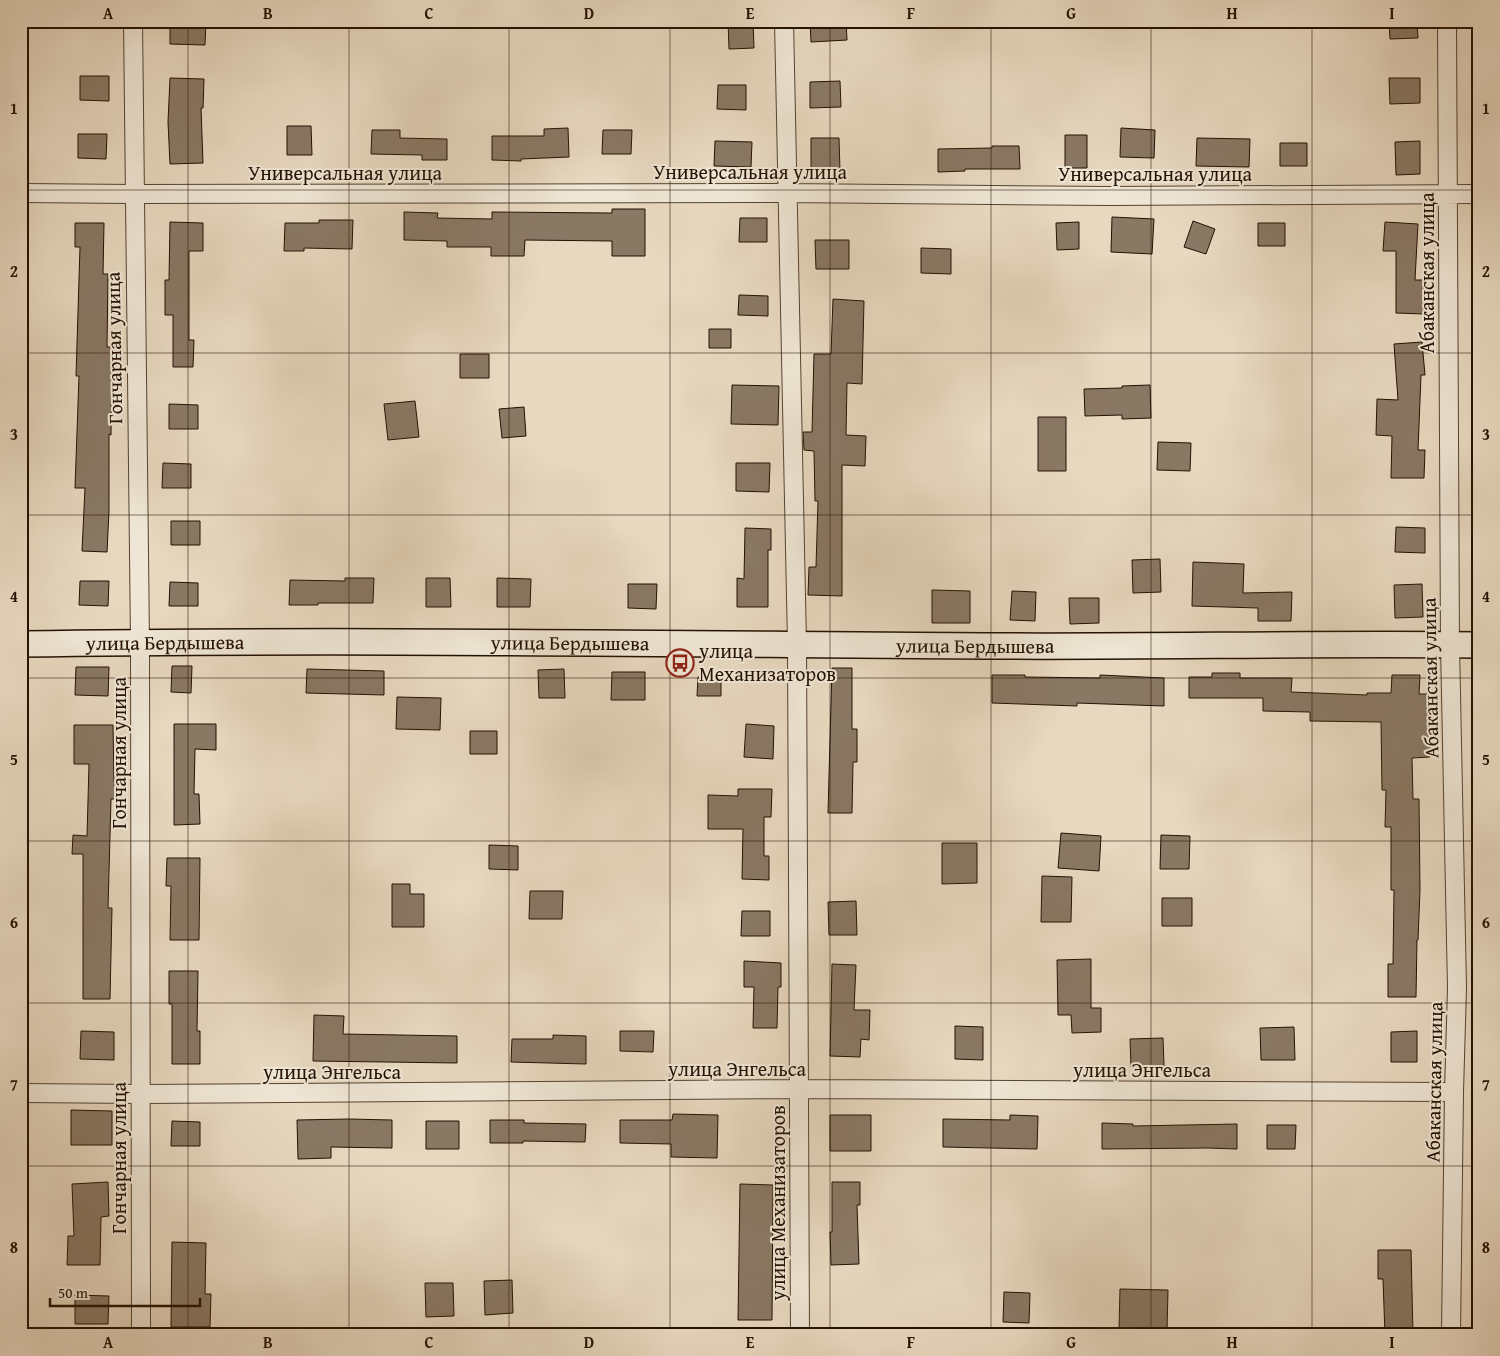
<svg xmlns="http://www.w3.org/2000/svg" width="1500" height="1356" font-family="'Gentium Book Plus',serif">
  <rect width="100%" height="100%" fill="#e7d8bf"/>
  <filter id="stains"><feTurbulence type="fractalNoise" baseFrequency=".004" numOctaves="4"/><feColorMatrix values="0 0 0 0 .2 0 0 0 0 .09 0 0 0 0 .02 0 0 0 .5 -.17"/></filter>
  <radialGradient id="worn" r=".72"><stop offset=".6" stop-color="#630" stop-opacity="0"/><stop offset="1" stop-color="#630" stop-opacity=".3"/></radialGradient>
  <path fill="#897864" stroke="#241102" d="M 170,21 L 206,21 L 205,45 L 170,44 Z
    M 728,21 L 753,21 L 754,48 L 729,49 Z
    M 810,21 L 846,21 L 847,40 L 811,42 Z
    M 1389,21 L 1417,21 L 1418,38 L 1390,39 Z
    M 80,76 L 109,76 L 109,101 L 80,100 Z
    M 170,78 L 204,79 L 203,108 L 201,108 L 203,163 L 170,164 L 168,122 Z
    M 1389,78 L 1420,78 L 1420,103 L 1390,104 Z
    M 840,81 L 841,107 L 810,108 L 810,82 Z
    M 718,85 L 746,85 L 746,110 L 717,109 Z
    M 287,126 L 311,126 L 312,155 L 287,155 Z
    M 568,128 L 569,157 L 521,159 L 521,161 L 492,160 L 492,136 L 544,136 L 544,129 Z
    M 1121,128 L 1155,130 L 1154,158 L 1120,157 Z
    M 372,130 L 400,130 L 400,138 L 447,139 L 447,160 L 422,160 L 422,155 L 371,154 Z
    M 603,130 L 632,130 L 631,154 L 602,154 Z
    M 78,134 L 107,134 L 106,159 L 78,158 Z
    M 1065,135 L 1087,135 L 1087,168 L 1065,168 Z
    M 811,138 L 839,138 L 840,171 L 811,171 Z
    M 1197,138 L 1250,139 L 1249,167 L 1196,166 Z
    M 715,141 L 752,142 L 751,167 L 714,166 Z
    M 1420,141 L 1420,174 L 1396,175 L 1395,142 Z
    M 1280,143 L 1307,143 L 1307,166 L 1280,166 Z
    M 992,146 L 1019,146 L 1020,169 L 965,169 L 965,171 L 938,172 L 938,149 L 992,148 Z
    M 612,209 L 645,209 L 645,256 L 612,256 L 612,241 L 525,240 L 524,256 L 491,256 L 491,247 L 447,247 L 447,241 L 404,240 L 404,212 L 438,213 L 437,218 L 492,219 L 492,212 L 612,213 Z
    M 1112,217 L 1154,219 L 1152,254 L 1111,252 Z
    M 740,218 L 767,218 L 767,242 L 739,242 Z
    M 319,220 L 353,220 L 352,249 L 304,248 L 304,251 L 284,251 L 285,223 L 319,223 Z
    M 1193,221 L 1215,229 L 1206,254 L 1184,247 Z
    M 170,222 L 203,223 L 203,251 L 189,251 L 189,340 L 194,340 L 193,367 L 173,367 L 173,315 L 165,315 L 165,280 L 169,280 Z
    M 1079,222 L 1079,249 L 1057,250 L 1056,223 Z
    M 1385,222 L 1418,224 L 1415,280 L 1424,280 L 1424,314 L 1396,313 L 1396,251 L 1383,251 Z
    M 75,223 L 104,223 L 103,274 L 108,274 L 107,347 L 112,347 L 111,435 L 109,434 L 109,511 L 107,552 L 82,551 L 85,488 L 75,488 L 79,376 L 76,376 L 80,247 L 75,247 Z
    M 1258,223 L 1285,223 L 1285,246 L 1258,246 Z
    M 815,240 L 849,240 L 849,269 L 816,269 Z
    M 921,248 L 951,249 L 951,274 L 921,273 Z
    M 739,295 L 768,296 L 768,316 L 738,315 Z
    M 833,299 L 864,301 L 862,384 L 847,383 L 846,435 L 866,436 L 865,466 L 842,465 L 842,596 L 808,595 L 809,567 L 816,567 L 818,501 L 815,501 L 814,451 L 804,450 L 803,432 L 812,432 L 814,354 L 831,354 Z
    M 709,329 L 731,329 L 731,348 L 709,348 Z
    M 1422,342 L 1425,375 L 1421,375 L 1418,450 L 1425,450 L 1424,478 L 1391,478 L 1392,436 L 1376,435 L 1377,399 L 1398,400 L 1394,344 Z
    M 460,354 L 489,354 L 489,378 L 460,378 Z
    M 732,385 L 779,386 L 778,425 L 731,424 Z
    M 1150,385 L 1151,418 L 1122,419 L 1122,415 L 1085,416 L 1084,389 L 1122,388 L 1122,386 Z
    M 415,401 L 419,437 L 388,440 L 384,404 Z
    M 169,404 L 198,405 L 198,429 L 169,429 Z
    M 524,407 L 526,436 L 502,438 L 499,409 Z
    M 1038,417 L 1066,417 L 1066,471 L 1038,471 Z
    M 1158,442 L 1191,443 L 1190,471 L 1157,470 Z
    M 163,463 L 191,464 L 191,488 L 162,488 Z
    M 736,463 L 770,463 L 769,492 L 736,491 Z
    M 171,521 L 200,521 L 200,545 L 171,545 Z
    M 1396,527 L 1425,528 L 1425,553 L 1395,552 Z
    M 745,528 L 771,529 L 771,550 L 768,550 L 768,607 L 737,607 L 737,578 L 744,579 Z
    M 1160,559 L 1161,592 L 1133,593 L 1132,560 Z
    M 1193,562 L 1244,564 L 1243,593 L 1292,592 L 1291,621 L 1258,621 L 1258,608 L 1192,606 Z
    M 345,578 L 374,578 L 373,603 L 318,603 L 318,605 L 289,605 L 290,580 L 345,581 Z
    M 426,578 L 450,578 L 451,607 L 426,607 Z
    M 497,578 L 531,579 L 530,607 L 497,607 Z
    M 80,581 L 109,581 L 108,606 L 79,605 Z
    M 170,582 L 198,583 L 198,606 L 169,606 Z
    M 628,584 L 657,584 L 656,609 L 628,608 Z
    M 1422,584 L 1423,617 L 1395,618 L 1394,585 Z
    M 932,590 L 970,591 L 970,623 L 932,623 Z
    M 1012,591 L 1036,592 L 1035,621 L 1010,620 Z
    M 1069,598 L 1099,598 L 1099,623 L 1070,624 Z
    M 172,666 L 192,666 L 191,693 L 171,692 Z
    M 76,667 L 109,667 L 108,696 L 75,695 Z
    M 832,668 L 852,668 L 852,729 L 857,729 L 857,762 L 853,762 L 852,813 L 828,813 Z
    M 307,669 L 384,671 L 384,695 L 306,693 Z
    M 564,669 L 565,698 L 539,698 L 538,670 Z
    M 612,672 L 645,672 L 645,700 L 611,700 Z
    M 1212,673 L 1240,673 L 1240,678 L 1292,678 L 1291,692 L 1367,695 L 1367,693 L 1391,693 L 1392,675 L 1420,675 L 1419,694 L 1431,694 L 1431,723 L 1429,723 L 1430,757 L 1412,758 L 1413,799 L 1419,799 L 1420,890 L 1418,940 L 1417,940 L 1416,997 L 1388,997 L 1388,964 L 1393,964 L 1394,890 L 1391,890 L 1391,827 L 1385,827 L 1386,790 L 1382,790 L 1381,722 L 1310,721 L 1310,712 L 1263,711 L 1263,698 L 1189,698 L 1189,677 L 1212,677 Z
    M 992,675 L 1025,675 L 1025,677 L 1100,678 L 1100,675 L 1164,678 L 1164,706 L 1077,703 L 1077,706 L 992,703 Z
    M 698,677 L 721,677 L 721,696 L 697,696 Z
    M 397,697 L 441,698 L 440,730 L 396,729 Z
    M 174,724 L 216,724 L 216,750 L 195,749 L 194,794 L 199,794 L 200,824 L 174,825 Z
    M 746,724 L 774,726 L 773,759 L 744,757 Z
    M 74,725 L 113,725 L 114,782 L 122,782 L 121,799 L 111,799 L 108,908 L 112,908 L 110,999 L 83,999 L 83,854 L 72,854 L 73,835 L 87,836 L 89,764 L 74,764 Z
    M 470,731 L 497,731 L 497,754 L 470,754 Z
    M 738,789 L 772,789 L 771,817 L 764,817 L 764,856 L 769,856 L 769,880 L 742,879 L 743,829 L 708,829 L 708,795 L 738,796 Z
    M 1061,833 L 1101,836 L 1099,871 L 1058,868 Z
    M 1161,835 L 1190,836 L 1189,869 L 1160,869 Z
    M 942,843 L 977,843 L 977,883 L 942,884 Z
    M 489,845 L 518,846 L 518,870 L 489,869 Z
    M 167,858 L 200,858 L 199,940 L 170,940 L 171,886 L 166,886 Z
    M 1042,876 L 1072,877 L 1071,922 L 1041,922 Z
    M 392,884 L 410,884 L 410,894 L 424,894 L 424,927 L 392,927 Z
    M 530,891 L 563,891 L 562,919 L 529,919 Z
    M 1162,898 L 1192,898 L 1192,926 L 1162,926 Z
    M 856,901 L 857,935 L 829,935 L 828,902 Z
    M 742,911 L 770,911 L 770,936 L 741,936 Z
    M 1091,959 L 1091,1008 L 1101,1008 L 1101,1032 L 1072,1033 L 1071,1015 L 1058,1015 L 1057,960 Z
    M 744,961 L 781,963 L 781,987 L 778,987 L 777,1028 L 753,1028 L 754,987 L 744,987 Z
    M 832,964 L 856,965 L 854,1010 L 870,1010 L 869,1040 L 861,1039 L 860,1057 L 830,1056 Z
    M 169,971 L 198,971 L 197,1031 L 200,1031 L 200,1064 L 172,1064 L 172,1004 L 169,1004 Z
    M 314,1015 L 344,1016 L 343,1034 L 457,1036 L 457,1063 L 313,1061 Z
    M 955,1026 L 983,1027 L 983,1060 L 955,1059 Z
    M 1294,1027 L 1295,1060 L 1261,1060 L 1260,1028 Z
    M 81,1031 L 114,1032 L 114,1060 L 80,1059 Z
    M 620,1031 L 654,1031 L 653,1052 L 620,1051 Z
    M 1417,1031 L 1417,1062 L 1391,1062 L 1391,1032 Z
    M 553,1035 L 586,1036 L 586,1064 L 511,1062 L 512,1039 L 553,1039 Z
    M 1163,1038 L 1164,1066 L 1131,1067 L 1130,1039 Z
    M 71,1110 L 112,1111 L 112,1145 L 71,1145 Z
    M 673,1114 L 718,1115 L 717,1158 L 671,1157 L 671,1144 L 620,1143 L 620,1120 L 672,1120 Z
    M 830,1115 L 871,1115 L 871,1151 L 830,1151 Z
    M 1010,1115 L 1038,1116 L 1037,1149 L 943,1147 L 943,1119 L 1010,1120 Z
    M 349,1119 L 392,1120 L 392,1148 L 331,1147 L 331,1158 L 298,1159 L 297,1120 Z
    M 490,1120 L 524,1120 L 524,1123 L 586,1124 L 585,1142 L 523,1141 L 523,1143 L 490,1143 Z
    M 172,1121 L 200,1122 L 200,1146 L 171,1146 Z
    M 426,1121 L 459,1121 L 459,1149 L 426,1149 Z
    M 1102,1123 L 1133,1124 L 1133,1126 L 1237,1124 L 1237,1149 L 1207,1148 L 1102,1149 Z
    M 1267,1125 L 1296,1125 L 1295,1149 L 1267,1149 Z
    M 108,1182 L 109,1216 L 101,1217 L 100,1265 L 67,1265 L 68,1236 L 74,1236 L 72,1184 Z
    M 832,1182 L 860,1182 L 860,1205 L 857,1205 L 859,1264 L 831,1265 L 830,1232 L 832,1232 Z
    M 740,1184 L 773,1185 L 772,1320 L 738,1320 Z
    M 172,1242 L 206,1243 L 205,1294 L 211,1294 L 210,1327 L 171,1327 Z
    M 1378,1250 L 1411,1250 L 1413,1334 L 1385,1335 L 1383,1279 L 1378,1279 Z
    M 512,1280 L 513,1313 L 485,1315 L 484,1281 Z
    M 425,1283 L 453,1283 L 454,1316 L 426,1317 Z
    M 1120,1289 L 1168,1290 L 1167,1331 L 1119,1330 Z
    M 1004,1292 L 1030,1293 L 1029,1323 L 1003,1322 Z
    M 75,1295 L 109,1296 L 108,1324 L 75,1324 Z"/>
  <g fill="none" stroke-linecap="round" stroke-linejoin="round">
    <g stroke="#554331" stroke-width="20">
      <path id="street" d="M 133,21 L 140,642 L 141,1335
        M 784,21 L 797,644 L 800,1335
        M 1447,21 L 1450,645 L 1457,988 L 1454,1092 L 1451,1335
        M 21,193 L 133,194 L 787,193 L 1109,196 L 1479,194
        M 21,1093 L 141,1094 L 799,1089 L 1454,1092"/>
    </g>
    <g stroke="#241102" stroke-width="28">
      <g id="secondary">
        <path id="s1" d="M 21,644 C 346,639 671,644 995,646 C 1156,647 1318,643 1479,645"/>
      </g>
    </g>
    <use href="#street" stroke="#efe6d5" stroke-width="18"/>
    <use href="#secondary" stroke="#efe6d5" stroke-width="25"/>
  </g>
  <path fill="none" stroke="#241102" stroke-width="1" stroke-opacity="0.55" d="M 188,21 L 188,1335M 349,21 L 349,1335M 509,21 L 509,1335M 670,21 L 670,1335M 830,21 L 830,1335M 991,21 L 991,1335M 1151,21 L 1151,1335M 1312,21 L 1312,1335M 21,190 L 1479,190M 21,353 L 1479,353M 21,515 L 1479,515M 21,678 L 1479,678M 21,841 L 1479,841M 21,1003 L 1479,1003M 21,1166 L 1479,1166"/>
  <defs>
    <g id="bus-ring" transform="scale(1.4375)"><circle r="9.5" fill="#efe6d5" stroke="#8f2418" stroke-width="1.5"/><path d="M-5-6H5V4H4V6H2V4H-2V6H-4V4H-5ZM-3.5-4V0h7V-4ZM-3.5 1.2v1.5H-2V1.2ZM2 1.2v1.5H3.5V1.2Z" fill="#8f2418"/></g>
  </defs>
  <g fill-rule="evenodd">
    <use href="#bus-ring" x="680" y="663"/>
  </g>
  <g text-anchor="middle" stroke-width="4" stroke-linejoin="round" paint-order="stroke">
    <g font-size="20" fill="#241102" stroke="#efe6d5">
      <text x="750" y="179">Универсальная улица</text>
      <text x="345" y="180">Универсальная улица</text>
      <text x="1155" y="181">Универсальная улица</text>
      <text transform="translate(1427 273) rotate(-90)" y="7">Абаканская улица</text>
      <text transform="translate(114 348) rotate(-91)" y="7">Гончарная улица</text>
      <text dy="7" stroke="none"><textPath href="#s1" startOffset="144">улица Бердышева</textPath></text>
      <text dy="7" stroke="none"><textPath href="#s1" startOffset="549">улица Бердышева</textPath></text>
      <text dy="7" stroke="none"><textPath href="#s1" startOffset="954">улица Бердышева</textPath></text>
      <text transform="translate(1430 678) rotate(-91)" y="7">Абаканская улица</text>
      <text transform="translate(119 753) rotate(-90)" y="7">Гончарная улица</text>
      <text x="737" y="1076">улица Энгельса</text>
      <text x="1142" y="1077">улица Энгельса</text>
      <text x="332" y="1079">улица Энгельса</text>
      <text transform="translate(1434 1082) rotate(-89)" y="7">Абаканская улица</text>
      <text transform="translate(119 1158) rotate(-90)" y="7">Гончарная улица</text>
      <text transform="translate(778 1203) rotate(-90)" y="7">улица Механизаторов</text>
    </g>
    <g font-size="20" fill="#241102" stroke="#efe6d5" text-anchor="start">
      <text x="699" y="658">улица<tspan x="699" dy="23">Механизаторов</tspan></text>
    </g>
  </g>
  <rect width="1500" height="1356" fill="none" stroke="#e7d8bf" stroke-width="55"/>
  <path d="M50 1298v8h150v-8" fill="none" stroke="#241102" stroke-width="2.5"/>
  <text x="58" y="1298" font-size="15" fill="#241102" stroke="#efe6d5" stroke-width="4" paint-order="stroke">50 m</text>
  <rect x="28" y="28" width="1444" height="1300" fill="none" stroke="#241102" stroke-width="2"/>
  <g font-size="16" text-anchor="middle" font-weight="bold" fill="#241102">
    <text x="108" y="19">A</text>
    <text x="268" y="19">B</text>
    <text x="429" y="19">C</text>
    <text x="589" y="19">D</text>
    <text x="750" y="19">E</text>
    <text x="911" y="19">F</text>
    <text x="1071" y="19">G</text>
    <text x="1232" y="19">H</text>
    <text x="1392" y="19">I</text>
    <text x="14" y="114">1</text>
    <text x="1486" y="114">1</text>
    <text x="14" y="277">2</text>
    <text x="1486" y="277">2</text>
    <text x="14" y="440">3</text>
    <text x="1486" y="440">3</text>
    <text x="14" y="602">4</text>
    <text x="1486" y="602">4</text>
    <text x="14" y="765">5</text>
    <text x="1486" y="765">5</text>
    <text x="14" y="928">6</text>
    <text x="1486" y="928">6</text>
    <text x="14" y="1090">7</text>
    <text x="1486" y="1090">7</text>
    <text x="14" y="1253">8</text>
    <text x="1486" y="1253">8</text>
    <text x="108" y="1348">A</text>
    <text x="268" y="1348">B</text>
    <text x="429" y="1348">C</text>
    <text x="589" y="1348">D</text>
    <text x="750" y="1348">E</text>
    <text x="911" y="1348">F</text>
    <text x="1071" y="1348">G</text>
    <text x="1232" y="1348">H</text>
    <text x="1392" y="1348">I</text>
  </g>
  <rect width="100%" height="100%" filter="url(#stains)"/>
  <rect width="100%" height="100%" fill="url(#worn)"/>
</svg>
